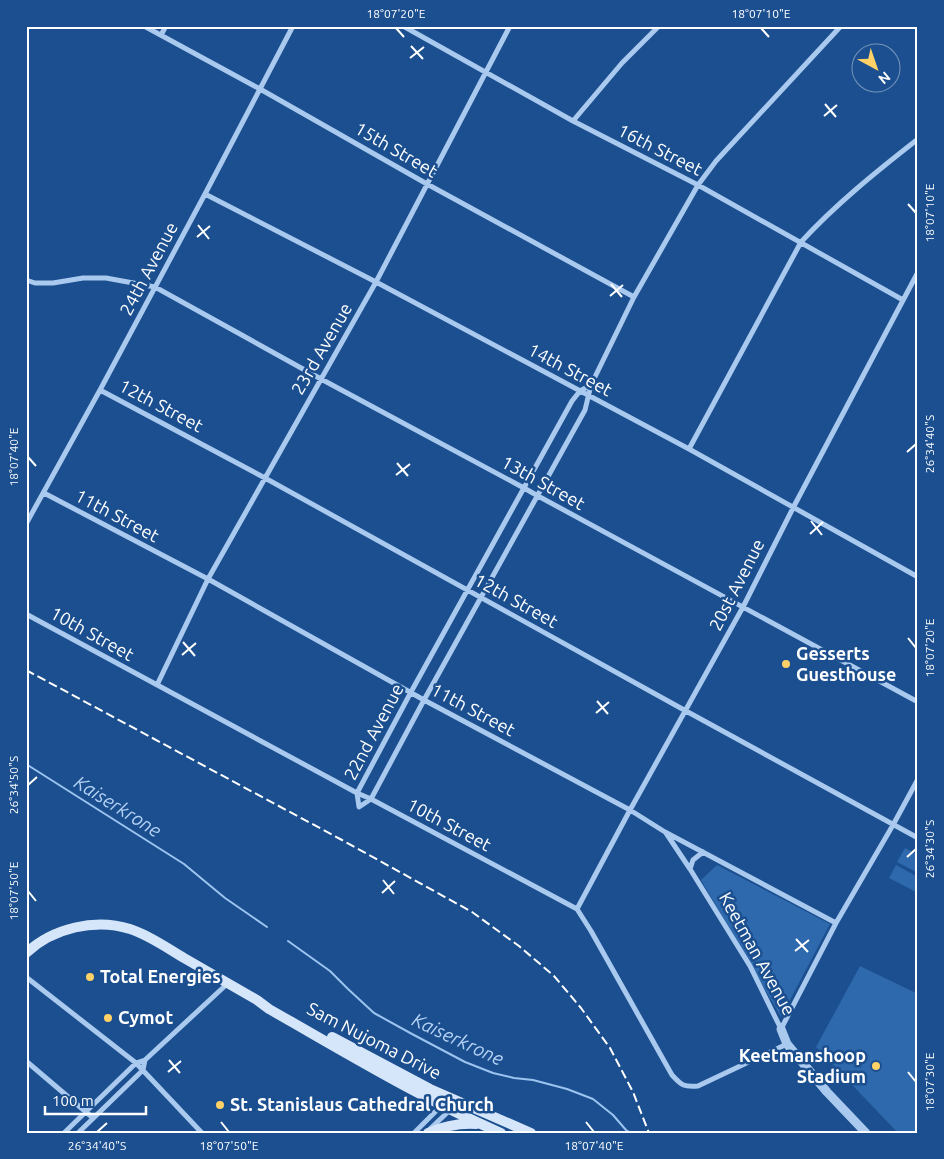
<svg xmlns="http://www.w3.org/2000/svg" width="944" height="1159" font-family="Ubuntu,sans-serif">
  <rect width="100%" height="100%" fill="#1b4f8f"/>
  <path fill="#2e69ad" d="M 905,848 L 918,855 L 918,873 L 897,862 Z
    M 717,865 L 830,924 L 781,1017 L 701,880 Z
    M 896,865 L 918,877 L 918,889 L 916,892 L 889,878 Z
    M 860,966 L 918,994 L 918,1133 L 898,1133 L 816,1047 Z"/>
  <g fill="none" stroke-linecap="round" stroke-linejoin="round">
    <path stroke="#9cc4f0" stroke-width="2" d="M 26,764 L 184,864 L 225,898 L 267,927
      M 288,941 L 330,971 L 348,989 L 374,1013 L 412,1034 L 465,1062 L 493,1073 L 514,1078 L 533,1080 L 567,1089 L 593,1099 L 613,1115 L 626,1130 L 631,1133"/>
    <path stroke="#a9c9ee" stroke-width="5" d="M 144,26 L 260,89 L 427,184 L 634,297
      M 403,26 L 573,121 L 698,185 L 903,300
      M 161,35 L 166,26
      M 573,121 L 622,63 L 659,26
      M 205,194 L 376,282 L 689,449 L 918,577
      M 26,280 L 35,283 L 53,283 L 83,278 L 106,278 L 155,287 L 321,379 L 524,488 L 538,496 L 918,702
      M 591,385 L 580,391 L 572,401 L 411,692 L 357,793 L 359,807 L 371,799 L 424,700 L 585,410 L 591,385 L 634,297 L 698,185 L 716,161 L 841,26
      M 100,390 L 265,478 L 686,711 L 918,838
      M 689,449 L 801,242 C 836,204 877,171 918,139
      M 44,493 L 208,579 L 424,700 L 630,810 L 665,832 L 836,923
      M 26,524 L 100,390 L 205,194 L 293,26
      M 26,614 L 357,793 L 371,799 L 577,909 L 591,931 L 672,1075 C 682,1086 684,1087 698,1086 L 787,1044
      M 157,685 L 208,579 L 376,282 L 510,26
      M 666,833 L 690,869 L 750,966 L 781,1029
      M 690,869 L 693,860 L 703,852
      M 577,909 L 630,810 L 743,607 L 793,508 L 918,272
      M 26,977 L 136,1063 L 202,1133
      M 781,1029 L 836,923 L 893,825 L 918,779
      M 26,1061 L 93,1118
      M 430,1129 L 451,1109
      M 64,1133 L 136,1063 L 145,1060 L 227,984
      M 78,1133 L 143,1070 L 145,1060
      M 414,1133 L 442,1105"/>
    <path stroke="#a9c9ee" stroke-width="9" d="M 781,1029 L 787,1044 L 827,1092 L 866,1133"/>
    <path stroke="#d6e6fa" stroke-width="10" d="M 26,953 C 53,928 95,918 130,929 C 149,935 167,948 184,958 C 208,972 233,986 257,1000 L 269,1009 C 345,1052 420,1098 501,1133
      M 332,1037 L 430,1089 L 531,1133
      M 428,1133 C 444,1126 459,1123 476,1124"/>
    <path stroke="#fff" stroke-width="2" stroke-dasharray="9 4" stroke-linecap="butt" d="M 26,670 L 342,840 L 472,912 L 519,946 L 554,976 L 581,1008 L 610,1048 L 633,1092 L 649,1133"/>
  </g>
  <path fill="none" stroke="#fff" stroke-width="2" d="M 396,28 L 404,37M 761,28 L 769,37M 411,46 L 423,59M 410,58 L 424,47M 825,104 L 836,117M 824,116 L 837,105M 908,204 L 916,213M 198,225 L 209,239M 197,237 L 210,226M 611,284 L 622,297M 610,296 L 623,285M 907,452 L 916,444M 28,457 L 36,466M 397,463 L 408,476M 396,475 L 410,464M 811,521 L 822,535M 810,534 L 823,522M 908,638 L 916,648M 183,642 L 195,656M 182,655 L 196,643M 597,701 L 608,714M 596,713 L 609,702M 28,785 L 37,777M 907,857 L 916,849M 383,880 L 394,894M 28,891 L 36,901M 382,893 L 395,881M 796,939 L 808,952M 795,951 L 809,940M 169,1060 L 180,1073M 168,1072 L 181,1061M 908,1072 L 916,1082M 221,1122 L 229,1132M 586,1122 L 594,1132M 97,1132 L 107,1123"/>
  <g fill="#ffd166" stroke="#1b4f8f" stroke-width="2">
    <circle cx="786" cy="664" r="5"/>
    <circle cx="90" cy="977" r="5"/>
    <circle cx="108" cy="1018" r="5"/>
    <circle cx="876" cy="1066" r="5"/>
    <circle cx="220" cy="1105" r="5"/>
  </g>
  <g text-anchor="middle" stroke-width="5" stroke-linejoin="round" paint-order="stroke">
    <g font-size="18" fill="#fff" stroke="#1b4f8f">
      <text transform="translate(396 150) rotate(30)" y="6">15th Street</text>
      <text transform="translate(660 150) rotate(27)" y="6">16th Street</text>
      <text transform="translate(149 269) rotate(-62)" y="6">24th Avenue</text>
      <text transform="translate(322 349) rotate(-60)" y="6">23rd Avenue</text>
      <text transform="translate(570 370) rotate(28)" y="6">14th Street</text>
      <text transform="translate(161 406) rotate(28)" y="6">12th Street</text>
      <text transform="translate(543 483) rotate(29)" y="6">13th Street</text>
      <text transform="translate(117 516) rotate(28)" y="6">11th Street</text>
      <text transform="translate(737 585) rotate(-63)" y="6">20st Avenue</text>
      <text transform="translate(516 601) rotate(29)" y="6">12th Street</text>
      <text transform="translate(92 634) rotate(29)" y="6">10th Street</text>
      <text transform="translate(473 710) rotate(28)" y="6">11th Street</text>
      <text transform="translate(374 732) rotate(-62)" y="6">22nd Avenue</text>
      <text transform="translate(449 825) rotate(28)" y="6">10th Street</text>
      <text transform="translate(757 954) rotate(61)" y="6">Keetman Avenue</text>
      <text transform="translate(374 1041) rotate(27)" y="6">Sam Nujoma Drive</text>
    </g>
    <g font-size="18" font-weight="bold" fill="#fff" stroke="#1b4f8f" text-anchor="start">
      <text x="796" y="660">Gesserts<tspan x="796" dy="21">Guesthouse</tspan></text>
      <text x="100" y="983">Total Energies</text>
      <text x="118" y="1024">Cymot</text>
      <text x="866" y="1062" text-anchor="end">Keetmanshoop<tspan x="866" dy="21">Stadium</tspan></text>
      <text x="230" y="1111">St. Stanislaus Cathedral Church</text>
    </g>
    <g font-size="19" font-style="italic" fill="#b5d3f5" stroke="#1b4f8f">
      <text transform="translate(118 806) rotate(32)" y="7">Kaiserkrone</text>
      <text transform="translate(458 1039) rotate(25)" y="7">Kaiserkrone</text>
    </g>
  </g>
  <rect width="944" height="1159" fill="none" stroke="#1b4f8f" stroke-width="55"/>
  <g transform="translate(876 68) rotate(140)"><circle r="24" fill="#1b4f8f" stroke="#7695bc"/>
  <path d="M0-4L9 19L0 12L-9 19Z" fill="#ffd166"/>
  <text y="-8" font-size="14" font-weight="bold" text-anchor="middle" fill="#ffffff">N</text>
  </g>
  <path d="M45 1106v8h101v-8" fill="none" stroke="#ffffff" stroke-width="2.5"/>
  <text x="52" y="1106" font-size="15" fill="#ffffff" stroke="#1b4f8f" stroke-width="4" paint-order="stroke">100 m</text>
  <rect x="28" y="28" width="888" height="1104" fill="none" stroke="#fff" stroke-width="2"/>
  <g font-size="12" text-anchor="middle" fill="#fff">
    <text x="396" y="18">18°07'20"E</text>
    <text x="761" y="18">18°07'10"E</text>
    <text transform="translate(930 213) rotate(-90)" y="4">18°07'10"E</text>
    <text transform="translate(930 444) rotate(-90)" y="4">26°34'40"S</text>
    <text transform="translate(14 457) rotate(-90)" y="4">18°07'40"E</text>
    <text transform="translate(930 648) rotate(-90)" y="4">18°07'20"E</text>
    <text transform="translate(14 785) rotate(-90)" y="4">26°34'50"S</text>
    <text transform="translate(930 849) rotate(-90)" y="4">26°34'30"S</text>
    <text transform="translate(14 891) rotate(-90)" y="4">18°07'50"E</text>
    <text transform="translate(930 1082) rotate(-90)" y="4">18°07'30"E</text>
    <text x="97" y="1150">26°34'40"S</text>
    <text x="229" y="1150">18°07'50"E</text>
    <text x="594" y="1150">18°07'40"E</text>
  </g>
</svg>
